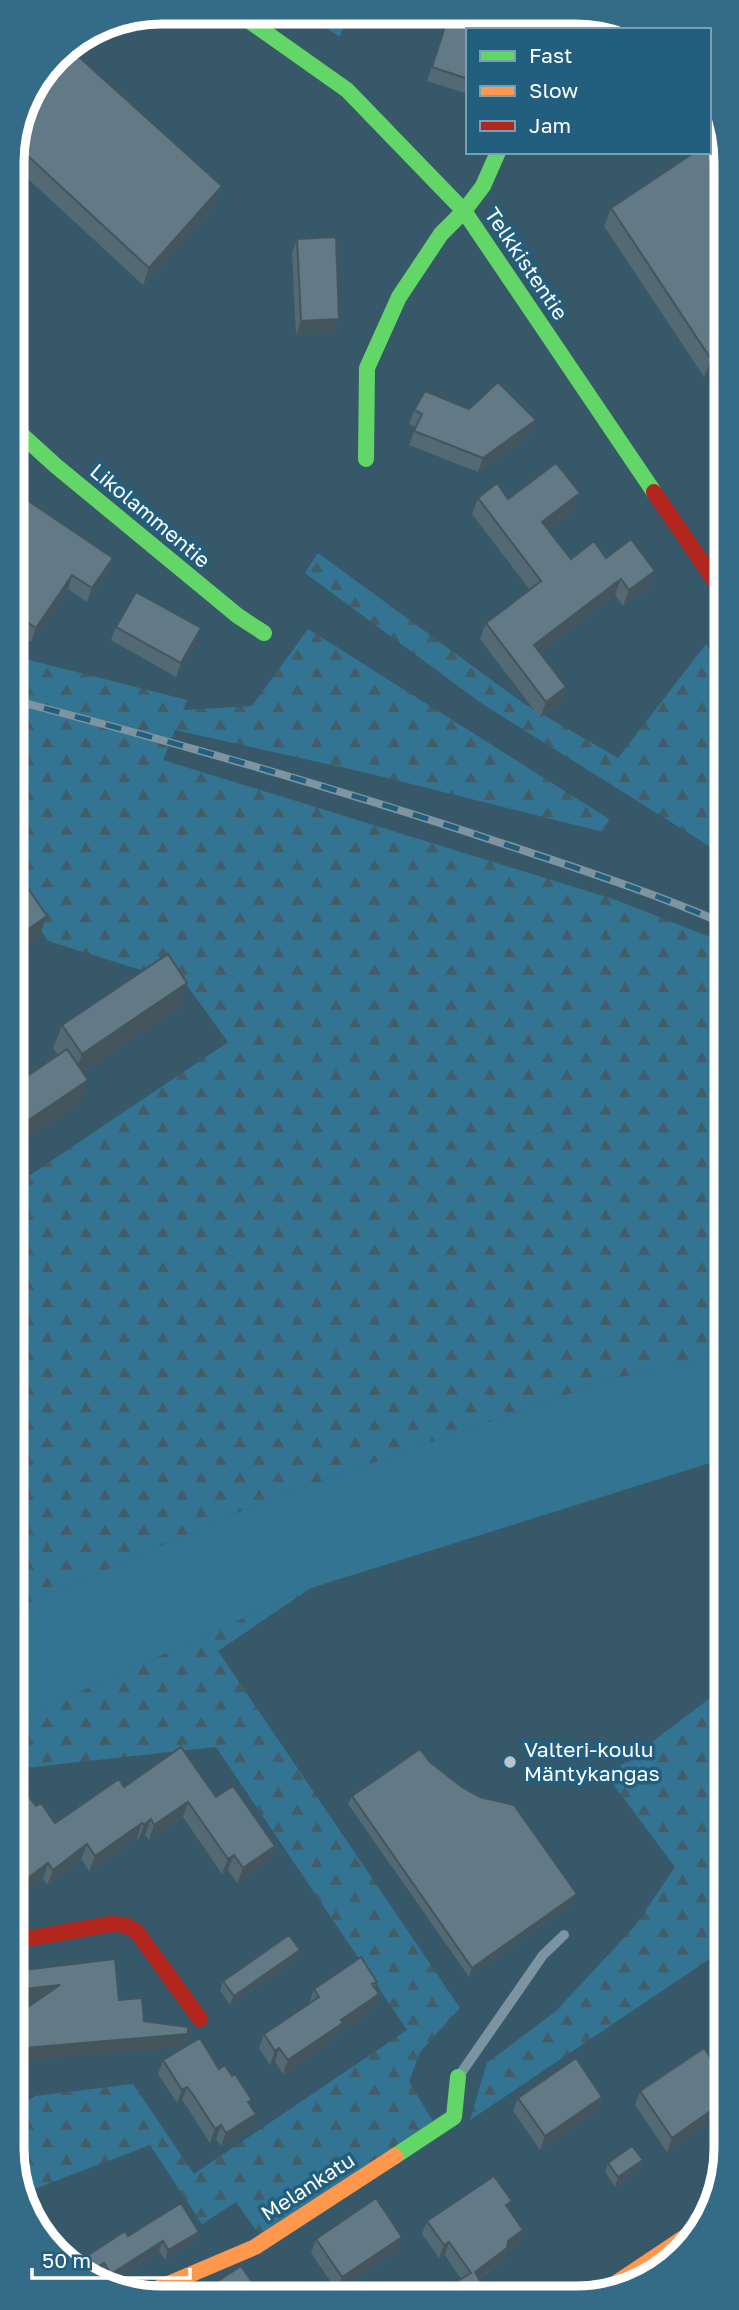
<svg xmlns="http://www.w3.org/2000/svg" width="739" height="2310" font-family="'Golos Text',sans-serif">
  <defs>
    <pattern id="forest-firs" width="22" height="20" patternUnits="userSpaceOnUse" patternTransform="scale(1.75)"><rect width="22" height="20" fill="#337493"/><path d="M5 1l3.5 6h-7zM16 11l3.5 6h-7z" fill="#425c68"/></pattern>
  </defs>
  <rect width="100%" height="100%" fill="#375869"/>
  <path fill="#337493" d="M 304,13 L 348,13 L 340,37 Z
    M 725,1354 L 726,1458 L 311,1588 L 15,1721 L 14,1609 L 269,1499 L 611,1379 Z"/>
  <path fill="url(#forest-firs)" d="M 318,553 L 523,703 L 618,758 L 706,644 L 725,670 L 725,856 L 481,703 L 305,573 Z
    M 308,629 L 609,819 L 603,832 L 363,772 L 175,730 L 163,760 L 616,900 L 725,943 L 725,1354 L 611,1379 L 269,1499 L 14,1609 L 14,1186 L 228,1042 L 186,984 L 48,941 L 13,888 L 13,656 L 187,700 L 183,710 L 252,706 Z
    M 311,1588 L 218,1651 L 460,2008 L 420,2052 L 409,2082 L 433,2121 L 261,2237 L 236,2202 L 202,2224 L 150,2145 L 24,2193 L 15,2176 L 15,2109 L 35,2096 L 133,2084 L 194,2174 L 407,2030 L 216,1747 L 15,1769 L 15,1721 Z
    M 726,1686 L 726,1948 L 470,2120 L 487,2063 L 556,2011 L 635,1926 L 675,1867 L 607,1776 Z"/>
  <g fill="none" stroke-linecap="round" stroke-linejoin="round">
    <path stroke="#7c94a0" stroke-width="10" d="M 720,1654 L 726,1658
      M 459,2076 L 543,1955 L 564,1935"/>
    <path stroke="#7c94a0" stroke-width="21" d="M 533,30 L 537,15"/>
    <path stroke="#63d668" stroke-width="16" d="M 238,13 L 347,90 L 464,211 L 654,492
      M 13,427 L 56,466 L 238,616 L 264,633
      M 366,459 L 367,368 L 399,297 L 441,234 L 464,211 L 483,186 L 498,152
      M 395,2156 L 454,2117 L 458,2077"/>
    <path stroke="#ff974d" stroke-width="16" d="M 142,2295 L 255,2247 L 395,2156
      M 598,2295 L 697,2229"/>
    <path stroke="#b3261e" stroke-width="16" d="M 654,492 L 725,596
      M 15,1941 L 111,1924 L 125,1925 L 137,1932 L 200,2019"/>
    <g stroke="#7e94a0" stroke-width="8">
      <path id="rail" d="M 13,700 C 177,743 340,789 501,843 C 576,868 652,892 725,924"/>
    </g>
    <use href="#rail" stroke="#225f7e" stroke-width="5" stroke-dasharray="16" stroke-linecap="butt"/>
  </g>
  <path fill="#536973" d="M 449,14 L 468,30 L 468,94 L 427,81 Z
    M 28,96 L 216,204 L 143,285 L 13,165 L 13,152 Z
    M 611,208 L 724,364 L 704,377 L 604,226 Z
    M 297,239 L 339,319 L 334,333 L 296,335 L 292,253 Z
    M 414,410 L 531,434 L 478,472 L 409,445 L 416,427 L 409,424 Z
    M 478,498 L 508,499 L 574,509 L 548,529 L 571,559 L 606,558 L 649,587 L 623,606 L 615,595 L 540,652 L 566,687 L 560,703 L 540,718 L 480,639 L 486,623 L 530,590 L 472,514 Z
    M 13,519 L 113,558 L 108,571 L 87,602 L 68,589 L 31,642 L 13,630 Z
    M 116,627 L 196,642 L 176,677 L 111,640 Z
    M 179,1007 L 82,1072 L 79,1104 L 58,1055 L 53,1048 L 62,1025 Z
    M 430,1762 L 574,1902 L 469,1977 L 348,1804 L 352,1796 Z
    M 124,1787 L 216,1797 L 275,1846 L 269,1861 L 237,1883 L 228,1870 L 222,1874 L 183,1817 L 149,1840 L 145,1835 L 138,1840 L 137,1838 L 89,1871 L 81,1859 L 47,1885 L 43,1879 L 15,1899 L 15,1794 L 36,1806 L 55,1823 Z
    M 726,1956 L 726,1988 L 717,1973 L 722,1959 Z
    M 296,1960 L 230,2005 L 220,1990 L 223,1981 Z
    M 377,1982 L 374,1988 L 379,1994 L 374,2008 L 340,2031 L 338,2036 L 283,2074 L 275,2062 L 270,2065 L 259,2048 L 264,2034 L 309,2004 L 314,1989 Z
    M 163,2060 L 250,2105 L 256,2114 L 251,2128 L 221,2146 L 216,2139 L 210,2143 L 189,2110 L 182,2100 L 177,2103 L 158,2074 Z
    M 726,2081 L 726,2110 L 667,2152 L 635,2105 L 640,2091 Z
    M 602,2097 L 598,2111 L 540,2150 L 513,2111 L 518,2098 Z
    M 643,2160 L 639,2170 L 615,2187 L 605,2172 L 608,2163 Z
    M 512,2201 L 509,2210 L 523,2230 L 518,2243 L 506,2252 L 503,2261 L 479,2279 L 485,2289 L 483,2295 L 454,2295 L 458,2281 L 461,2279 L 445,2255 L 439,2258 L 422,2234 L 427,2221 Z
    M 199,2232 L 196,2241 L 165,2260 L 159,2251 L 110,2283 L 106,2280 L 101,2273 L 97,2275 L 60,2256 L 76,2263 L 128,2236 Z
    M 316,2239 L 397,2251 L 337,2291 L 311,2253 Z
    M 209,2287 L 261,2295 L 206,2295 Z"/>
  <path fill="#44555e" d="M 222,186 L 216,204 L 143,285 L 149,268 Z
    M 339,319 L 334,333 L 296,335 L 301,321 Z
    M 724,350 L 724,364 L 704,377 L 711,359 Z
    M 536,420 L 531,434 L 478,472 L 483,458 Z
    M 580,493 L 574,509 L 536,538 L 542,522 Z
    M 113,558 L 108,571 L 87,602 L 92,588 Z
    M 655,571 L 649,587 L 623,606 L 629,590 Z
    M 72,575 L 68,589 L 31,642 L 36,628 Z
    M 621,579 L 615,595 L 528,661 L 534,645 Z
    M 201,628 L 196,642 L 176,677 L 181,663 Z
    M 566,687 L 560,703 L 540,718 L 546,702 Z
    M 47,916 L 38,940 L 14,957 L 14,939 Z
    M 187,983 L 179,1007 L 73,1078 L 82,1054 Z
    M 88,1080 L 79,1104 L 14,1148 L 14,1130 Z
    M 188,1802 L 183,1817 L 149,1840 L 154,1825 Z
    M 151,1819 L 145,1835 L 138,1840 L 144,1825 Z
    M 142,1823 L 137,1838 L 89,1871 L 95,1856 Z
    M 87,1844 L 81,1859 L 47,1885 L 53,1870 Z
    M 275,1846 L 269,1861 L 237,1883 L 243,1868 Z
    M 234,1855 L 228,1870 L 222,1874 L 228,1859 Z
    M 48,1863 L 43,1879 L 15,1899 L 20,1884 Z
    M 577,1894 L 574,1902 L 469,1977 L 472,1968 Z
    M 300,1950 L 296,1960 L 230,2005 L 234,1996 Z
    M 60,1985 L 55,1998 L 15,2003 L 15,1990 Z
    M 379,1994 L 374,2008 L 340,2031 L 338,2036 L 283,2074 L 288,2060 L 341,2020 Z
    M 188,2034 L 184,2047 L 20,2061 L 15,2065 L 15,2055 L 25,2048 Z
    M 279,2048 L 275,2062 L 270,2065 L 275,2051 Z
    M 187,2087 L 182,2100 L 177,2103 L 182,2090 Z
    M 602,2097 L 598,2111 L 540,2150 L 545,2136 Z
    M 726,2100 L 726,2110 L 667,2152 L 672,2138 Z
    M 256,2114 L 251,2128 L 221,2146 L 226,2133 Z
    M 221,2125 L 216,2139 L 210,2143 L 215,2129 Z
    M 643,2160 L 639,2170 L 615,2187 L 618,2177 Z
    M 512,2201 L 508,2214 L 506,2205 Z
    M 523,2230 L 518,2243 L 506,2252 L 503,2261 L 470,2285 L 475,2272 L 508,2241 Z
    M 199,2232 L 196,2241 L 165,2260 L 168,2250 Z
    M 402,2237 L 397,2251 L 337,2291 L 342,2277 Z
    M 163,2241 L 159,2251 L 110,2283 L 109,2282 L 111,2274 Z
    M 449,2242 L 445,2255 L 439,2258 L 444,2245 Z
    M 104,2263 L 101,2273 L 97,2275 L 91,2272 Z"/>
  <path fill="#617a86" stroke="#44555e" stroke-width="2" d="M 449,14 L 508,15 L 503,30 L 468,30 L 468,79 L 432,67 Z
    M 68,47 L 222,186 L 149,268 L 15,144 L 28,96 L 63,50 Z
    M 720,136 L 724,141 L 724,350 L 711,359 L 611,208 L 695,152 L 709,152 L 709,143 Z
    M 336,237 L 339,319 L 301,321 L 297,239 Z
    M 498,382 L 536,420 L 483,458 L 414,431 L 422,414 L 414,410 L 425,391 L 469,409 Z
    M 556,463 L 580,493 L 542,522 L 571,559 L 594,541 L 606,558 L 631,539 L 655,571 L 629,590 L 621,579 L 534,645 L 566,687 L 546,702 L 486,623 L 541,581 L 478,498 L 497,483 L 508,499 Z
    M 27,500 L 113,558 L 92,588 L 72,575 L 36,628 L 13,613 L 13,519 Z
    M 136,592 L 201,628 L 181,663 L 116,627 Z
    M 21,878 L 47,916 L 14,939 L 13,883 Z
    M 168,954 L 187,983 L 82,1054 L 62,1025 Z
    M 67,1049 L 88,1080 L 14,1130 L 14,1085 Z
    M 181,1747 L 216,1797 L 233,1786 L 275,1846 L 243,1868 L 234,1855 L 228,1859 L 188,1802 L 154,1825 L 151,1819 L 144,1825 L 142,1823 L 95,1856 L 87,1844 L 53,1870 L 48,1863 L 20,1884 L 15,1877 L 15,1794 L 22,1788 L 36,1806 L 41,1803 L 55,1823 L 119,1779 L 124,1787 Z
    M 420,1749 L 430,1762 L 462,1787 L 480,1797 L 514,1805 L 577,1894 L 472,1968 L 352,1796 Z
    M 289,1935 L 300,1950 L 234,1996 L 223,1981 Z
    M 726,1956 L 726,1966 L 722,1959 Z
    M 361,1957 L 377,1982 L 372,1984 L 379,1994 L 341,2020 L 343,2023 L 288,2060 L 279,2048 L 275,2051 L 264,2034 L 319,1997 L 314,1989 Z
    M 115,1959 L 119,2000 L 142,1998 L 144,2021 L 188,2027 L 188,2034 L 25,2048 L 15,2055 L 15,2016 L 60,1985 L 15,1990 L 15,1971 Z
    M 200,2038 L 219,2069 L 225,2065 L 232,2076 L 235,2074 L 252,2100 L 248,2102 L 256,2114 L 226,2133 L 221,2125 L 215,2129 L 194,2096 L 187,2087 L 182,2090 L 163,2060 Z
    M 704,2048 L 726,2081 L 726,2100 L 672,2138 L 640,2091 Z
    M 576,2058 L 602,2097 L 545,2136 L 518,2098 Z
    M 632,2146 L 643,2160 L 618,2177 L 608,2163 Z
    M 494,2176 L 512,2201 L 506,2205 L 523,2230 L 508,2241 L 507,2248 L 475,2272 L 485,2289 L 477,2295 L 468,2295 L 458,2281 L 471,2273 L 449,2242 L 444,2245 L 427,2221 Z
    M 376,2198 L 402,2237 L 342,2277 L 316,2239 Z
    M 181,2203 L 199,2232 L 168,2250 L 163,2241 L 111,2274 L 104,2263 L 91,2272 L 60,2256 L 68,2251 L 76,2263 L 125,2231 L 128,2236 Z
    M 241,2266 L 261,2295 L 214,2295 L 209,2287 Z"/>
  <circle fill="#b9c5ca" stroke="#225f7e" stroke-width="2.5" cx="510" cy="1762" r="7"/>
  <g text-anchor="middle" stroke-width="7" stroke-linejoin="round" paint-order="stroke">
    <g font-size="21" fill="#fff" stroke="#225f7e">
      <text transform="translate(526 264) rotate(56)" y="7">Telkkistentie</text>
      <text transform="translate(150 516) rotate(40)" y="7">Likolammentie</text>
      <text transform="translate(308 2187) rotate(-33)" y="7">Melankatu</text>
    </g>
    <g font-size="21" fill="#fff" stroke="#225f7e" text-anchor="start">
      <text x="524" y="1757">Valteri-koulu<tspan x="524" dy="24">Mäntykangas</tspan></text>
    </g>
  </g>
  <path d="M0 0H739V2310H0ZM162 24H576A138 138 0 0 1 714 162V2148A138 138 0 0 1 576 2286H162A138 138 0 0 1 24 2148V162A138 138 0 0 1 162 24Z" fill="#346c88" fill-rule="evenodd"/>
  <path fill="none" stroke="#fff" stroke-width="9" d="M162 24H576A138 138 0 0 1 714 162V2148A138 138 0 0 1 576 2286H162A138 138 0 0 1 24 2148V162A138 138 0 0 1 162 24Z"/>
  <rect x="466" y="28" width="245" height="126" fill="#225f7e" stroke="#7a9fb2" stroke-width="2"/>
  <rect x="480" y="51" width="35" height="10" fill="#63d668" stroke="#7a9fb2" stroke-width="2"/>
  <text x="529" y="63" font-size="21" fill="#ffffff">Fast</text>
  <rect x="480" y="86" width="35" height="10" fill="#ff974d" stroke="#7a9fb2" stroke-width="2"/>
  <text x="529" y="98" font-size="21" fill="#ffffff">Slow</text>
  <rect x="480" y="121" width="35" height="10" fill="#b3261e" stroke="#7a9fb2" stroke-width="2"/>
  <text x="529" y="133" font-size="21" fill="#ffffff">Jam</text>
  <path d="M32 2268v10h158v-10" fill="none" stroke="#ffffff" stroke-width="3.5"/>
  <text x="42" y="2268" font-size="21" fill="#ffffff" stroke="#225f7e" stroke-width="5" paint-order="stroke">50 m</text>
</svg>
